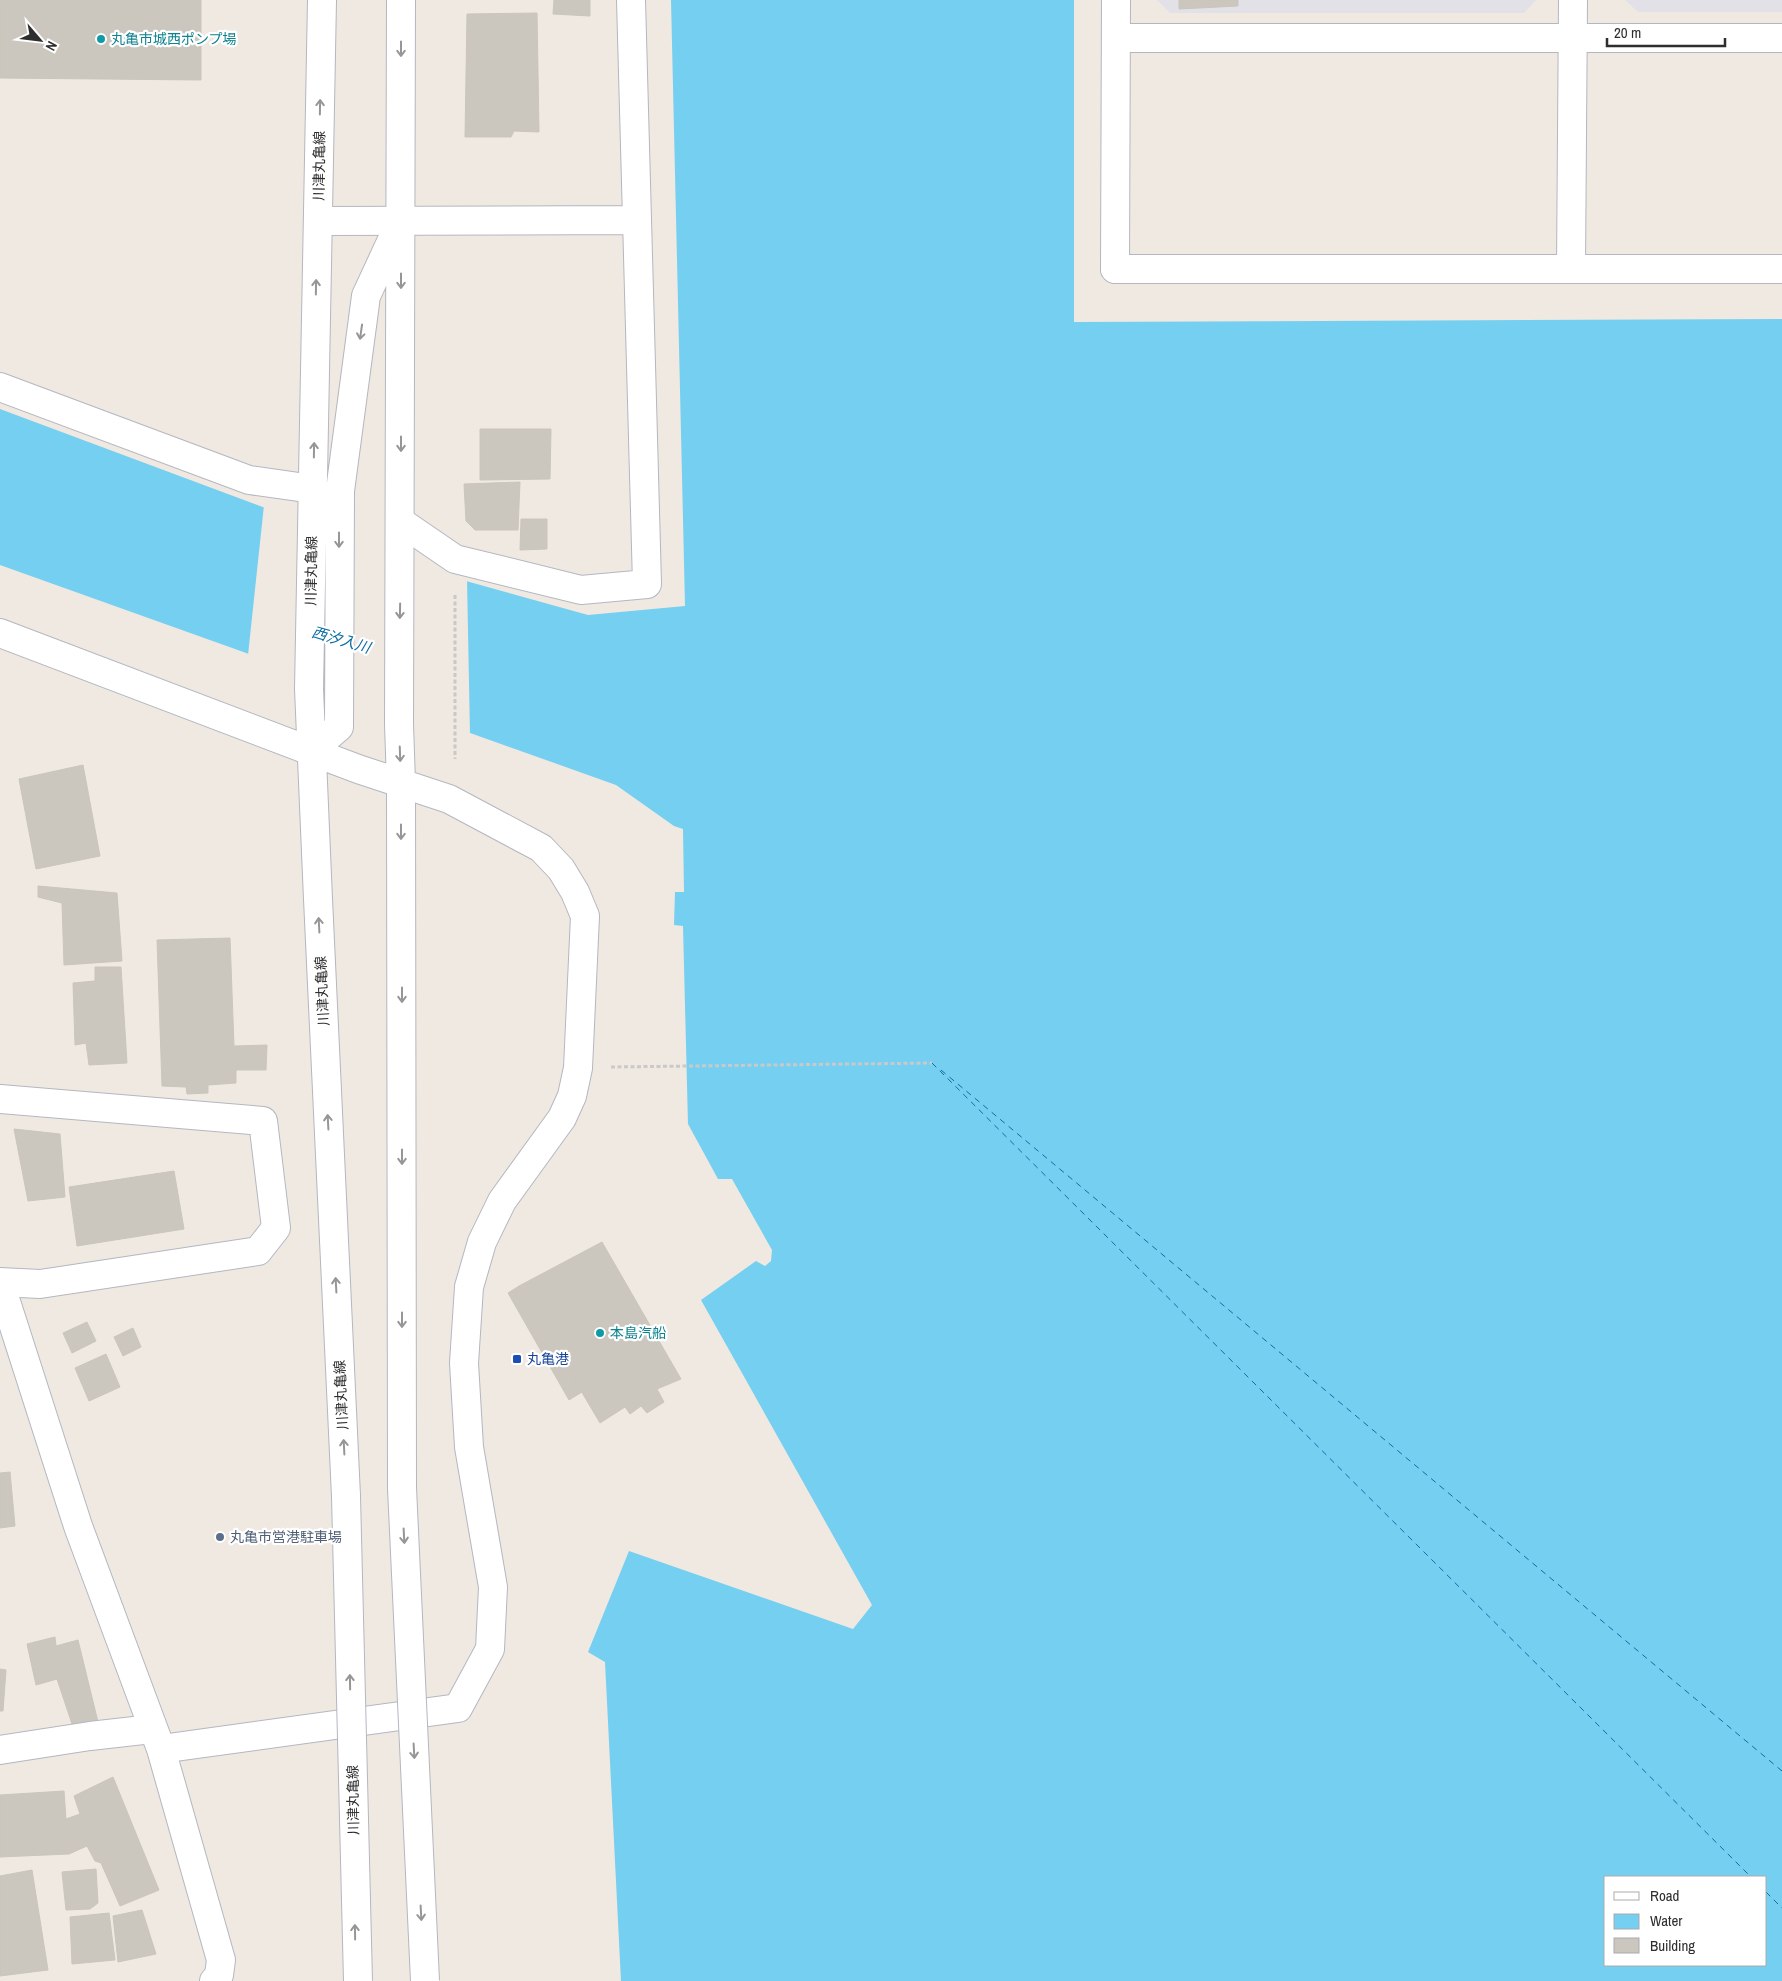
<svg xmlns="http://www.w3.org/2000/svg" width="1782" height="1981" font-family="'Archivo Narrow','Noto Sans JP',sans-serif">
  <rect width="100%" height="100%" fill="#efe9e1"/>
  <path fill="#e3e1e8" d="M 1157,0 L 1536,0 L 1524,13 L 1170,13 Z
    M 1625,0 L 1782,0 L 1782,12 L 1638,12 Z"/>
  <path fill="#75cff0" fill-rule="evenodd" d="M 671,0 L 1074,0 L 1074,322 L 1782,319 L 1782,1981 L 621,1981 L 605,1662 L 588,1652 L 629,1551 L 853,1629 L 872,1605 L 701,1300 L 756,1261 L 765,1266 L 771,1261 L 772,1250 L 732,1179 L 718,1179 L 688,1124 L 683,926 L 674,925 L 675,892 L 684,892 L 683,829 L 674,826 L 616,785 L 0,565 L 0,409 L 448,576 L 588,615 L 685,606 ZM 1606,1877 L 1766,1877 L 1766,1965 L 1606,1965 Z"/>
  <path fill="#efe9e1" d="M 264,505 L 449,573 L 467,578 L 470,735 L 248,655 Z"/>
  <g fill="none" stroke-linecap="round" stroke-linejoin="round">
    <path stroke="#0d6fa3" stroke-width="1" stroke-dasharray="6 5" stroke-linecap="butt" d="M 932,1063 L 1751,1877
      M 941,1070 L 1782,1771
      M 1766,1892 L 1782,1908"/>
  </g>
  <path fill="#cbc7bf" stroke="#cbc5ba" d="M 0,0 L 201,0 L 201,80 L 0,78 Z
    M 554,0 L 590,0 L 590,16 L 553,14 Z
    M 1179,0 L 1238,0 L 1238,6 L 1179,9 Z
    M 537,13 L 539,132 L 514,131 L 511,137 L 465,137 L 467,14 Z
    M 480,429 L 551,429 L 550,479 L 480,480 Z
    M 520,482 L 518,530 L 475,530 L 466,521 L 464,484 Z
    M 521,519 L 547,519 L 547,549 L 520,550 Z
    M 83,765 L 100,856 L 36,869 L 19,779 Z
    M 38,886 L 117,893 L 122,961 L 64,965 L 62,903 L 38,897 Z
    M 230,938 L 234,1046 L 267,1045 L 266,1070 L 236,1070 L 236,1083 L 208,1085 L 208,1093 L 187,1094 L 186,1087 L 162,1086 L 157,940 Z
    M 95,967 L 121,967 L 127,1063 L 89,1065 L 86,1043 L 75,1045 L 73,983 L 95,981 Z
    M 14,1129 L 60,1134 L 65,1197 L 28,1201 Z
    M 174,1171 L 184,1229 L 77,1246 L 69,1187 Z
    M 602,1242 L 681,1379 L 657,1389 L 664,1402 L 647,1413 L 641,1406 L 630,1414 L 625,1407 L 600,1423 L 519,1286 Z
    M 519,1286 L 582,1392 L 569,1400 L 508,1293 Z
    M 87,1322 L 96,1341 L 72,1353 L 63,1333 Z
    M 133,1328 L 141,1347 L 123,1356 L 114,1337 Z
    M 106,1354 L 120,1387 L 89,1401 L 75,1368 Z
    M 10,1472 L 15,1526 L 0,1528 L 0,1473 Z
    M 55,1637 L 56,1646 L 78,1640 L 98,1722 L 73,1727 L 57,1679 L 36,1685 L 27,1644 Z
    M 0,1669 L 6,1670 L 3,1711 L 0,1711 Z
    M 113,1777 L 159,1890 L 120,1906 L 101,1863 L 95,1861 L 87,1846 L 69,1854 L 0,1857 L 0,1795 L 64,1791 L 66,1819 L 80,1814 L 74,1796 Z
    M 96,1869 L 98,1903 L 90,1909 L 66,1910 L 62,1872 Z
    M 32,1870 L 48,1970 L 0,1976 L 0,1876 Z
    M 142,1910 L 156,1954 L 118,1962 L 113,1916 Z
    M 109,1913 L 115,1960 L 72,1964 L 70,1917 Z"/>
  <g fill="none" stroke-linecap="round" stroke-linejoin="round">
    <g stroke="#b4b7c1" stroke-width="30">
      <path id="street" d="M 1116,38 L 1782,38
        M 318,221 L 637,220
        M 1115,269 L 1782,269
        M 1571,269 L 1573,0
        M 0,387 L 249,480 L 313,489
        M 401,522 L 455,559 L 581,590 L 647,584 L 631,0
        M 0,1099 L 263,1121 L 276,1228 L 258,1251 L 40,1284 L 0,1282
        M 0,1750 L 90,1736 L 152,1729"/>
    </g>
    <g stroke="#b4b7c1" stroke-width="30">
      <path id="secondary" d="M 322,0 L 309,689 L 318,899 L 346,1496
        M 401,0 L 399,724 L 401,783 L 402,1488
        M 1115,269 L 1116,0
        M 0,633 L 358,769 L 449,799 L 541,848 L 561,869 L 575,892 L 585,916 L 578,1068 L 572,1096 L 562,1118 L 502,1201 L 482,1242 L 469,1287 L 464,1363 L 469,1447 L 493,1587 L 490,1649 L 458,1708 L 161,1749
        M 312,750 L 339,727 L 340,491 L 366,296 L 397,229
        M 0,1283 L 78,1526 L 161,1749 L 221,1960 L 219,1975 L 214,1981"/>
    </g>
    <path stroke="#c9c9c9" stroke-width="3" stroke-dasharray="4 2.5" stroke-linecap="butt" d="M 455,595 L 455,759
      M 611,1067 L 932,1063"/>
    <use href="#street" stroke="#fff" stroke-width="28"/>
    <use href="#secondary" stroke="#fff" stroke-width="28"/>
    <g stroke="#b4b7c1" stroke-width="30" stroke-linecap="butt">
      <path id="secondary-bridge" d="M 402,1488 L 425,1981
        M 346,1496 L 358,1981"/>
    </g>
    <use href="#secondary-bridge" stroke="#fff" stroke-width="28"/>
  </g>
  <defs><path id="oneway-shaft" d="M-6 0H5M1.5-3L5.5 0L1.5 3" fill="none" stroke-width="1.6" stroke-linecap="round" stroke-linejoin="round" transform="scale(1.25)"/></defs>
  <g stroke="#969696">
    <use href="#oneway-shaft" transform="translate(401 49) rotate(90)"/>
    <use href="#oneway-shaft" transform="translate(320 107) rotate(-89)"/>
    <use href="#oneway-shaft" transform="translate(401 281) rotate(90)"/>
    <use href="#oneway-shaft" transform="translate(316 287) rotate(-89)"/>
    <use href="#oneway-shaft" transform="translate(361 332) rotate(98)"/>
    <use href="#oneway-shaft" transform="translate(401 444) rotate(90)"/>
    <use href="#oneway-shaft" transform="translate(314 450) rotate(-89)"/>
    <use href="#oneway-shaft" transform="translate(339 540) rotate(90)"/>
    <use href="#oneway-shaft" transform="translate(400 611) rotate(91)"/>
    <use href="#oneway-shaft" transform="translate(400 754) rotate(88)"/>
    <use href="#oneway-shaft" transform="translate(401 832) rotate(90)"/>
    <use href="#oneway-shaft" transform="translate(319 925) rotate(-93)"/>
    <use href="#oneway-shaft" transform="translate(402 995) rotate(90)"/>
    <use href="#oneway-shaft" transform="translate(328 1122) rotate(-93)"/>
    <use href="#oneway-shaft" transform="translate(402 1157) rotate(90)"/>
    <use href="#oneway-shaft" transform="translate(336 1285) rotate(-93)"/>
    <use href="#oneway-shaft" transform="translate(402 1320) rotate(90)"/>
    <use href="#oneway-shaft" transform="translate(344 1447) rotate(-93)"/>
    <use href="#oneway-shaft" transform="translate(404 1536) rotate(87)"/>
    <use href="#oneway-shaft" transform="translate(350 1682) rotate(-91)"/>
    <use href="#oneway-shaft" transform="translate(414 1751) rotate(87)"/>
    <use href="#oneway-shaft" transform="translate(421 1913) rotate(87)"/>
    <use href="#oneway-shaft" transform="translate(355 1932) rotate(-91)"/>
  </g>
  <g fill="#0f9aa8" stroke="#fff" stroke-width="2">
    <circle cx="101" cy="39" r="5"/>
    <circle cx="600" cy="1333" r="5"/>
  </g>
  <rect fill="#1a4fb4" stroke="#fff" stroke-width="2" x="512" y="1354" width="10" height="10" rx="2.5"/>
  <circle fill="#5c6f8a" stroke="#fff" stroke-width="2" cx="220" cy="1537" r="5"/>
  <g text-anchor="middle" stroke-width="4.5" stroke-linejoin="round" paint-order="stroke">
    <g font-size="14" fill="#0d838f" stroke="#fff" text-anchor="start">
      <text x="111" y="44">丸亀市城西ポンプ場</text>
      <text x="610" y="1338">本島汽船</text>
    </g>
    <g font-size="14" fill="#2e2e2e" stroke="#fff">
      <text transform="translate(319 166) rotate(-89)" y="5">川津丸亀線</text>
      <text transform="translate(311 571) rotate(-89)" y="5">川津丸亀線</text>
      <text transform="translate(322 991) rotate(-93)" y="5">川津丸亀線</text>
      <text transform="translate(341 1395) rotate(-93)" y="5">川津丸亀線</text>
      <text transform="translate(353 1800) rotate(-91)" y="5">川津丸亀線</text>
    </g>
    <g font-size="14" fill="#164399" stroke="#fff" text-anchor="start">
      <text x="527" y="1364">丸亀港</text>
    </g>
    <g font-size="14" fill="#4e5e75" stroke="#fff" text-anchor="start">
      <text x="230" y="1542">丸亀市営港駐車場</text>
    </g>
    <g font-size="15" font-style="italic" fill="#0d6fa3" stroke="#fff">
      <text transform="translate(341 640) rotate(16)" y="5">西汐入川</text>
    </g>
  </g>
  <rect x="1604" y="1876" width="162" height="90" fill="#ffffff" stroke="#ababab"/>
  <rect x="1614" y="1892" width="25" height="8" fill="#ffffff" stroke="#ababab"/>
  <text x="1650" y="1901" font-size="15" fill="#2e2e2e">Road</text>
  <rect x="1614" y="1914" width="25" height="15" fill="#75cff0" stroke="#ababab"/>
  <text x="1650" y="1926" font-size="15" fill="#2e2e2e">Water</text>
  <rect x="1614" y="1938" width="25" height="15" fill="#cbc7bf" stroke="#ababab"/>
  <text x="1650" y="1951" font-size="15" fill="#2e2e2e">Building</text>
  <g transform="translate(40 40) rotate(118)" stroke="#ffffff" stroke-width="4" paint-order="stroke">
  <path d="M0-4L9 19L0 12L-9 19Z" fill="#2e2e2e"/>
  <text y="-8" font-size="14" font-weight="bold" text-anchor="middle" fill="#2e2e2e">N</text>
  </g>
  <path d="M1607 38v8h118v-8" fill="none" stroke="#2e2e2e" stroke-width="2.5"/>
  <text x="1614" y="38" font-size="15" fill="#2e2e2e" stroke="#ffffff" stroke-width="4" paint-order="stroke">20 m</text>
</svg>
